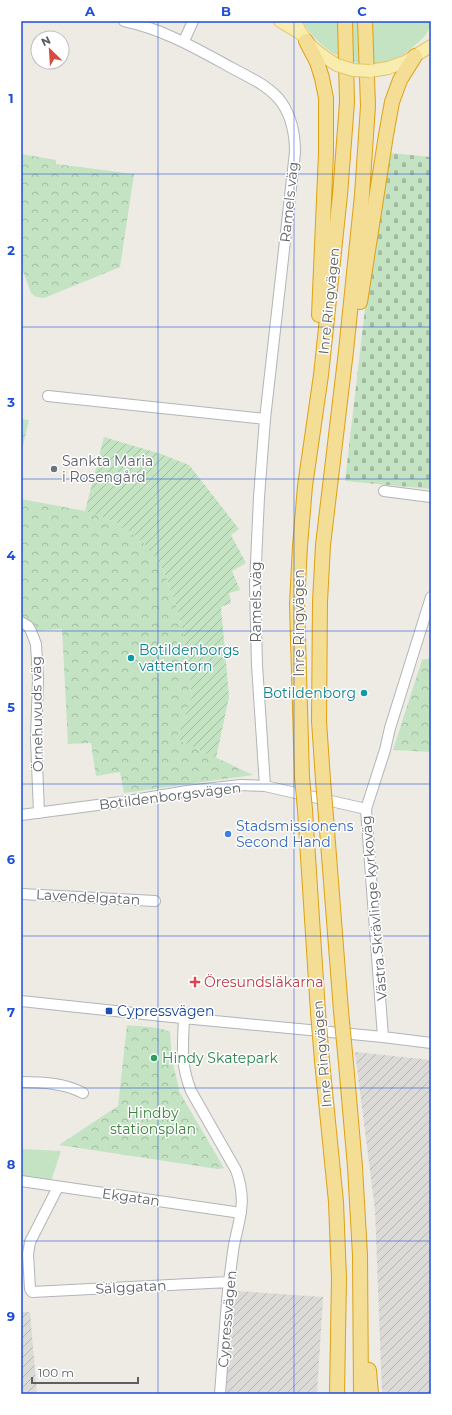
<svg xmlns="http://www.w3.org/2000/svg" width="452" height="1415" font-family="Montserrat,sans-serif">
  <defs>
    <pattern id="industrial-furrows" width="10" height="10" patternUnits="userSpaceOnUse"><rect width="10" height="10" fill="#dcdad6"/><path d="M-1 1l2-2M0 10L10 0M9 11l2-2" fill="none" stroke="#b6b4b1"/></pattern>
    <pattern id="forest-crowns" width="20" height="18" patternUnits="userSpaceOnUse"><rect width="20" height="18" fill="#c3e3c3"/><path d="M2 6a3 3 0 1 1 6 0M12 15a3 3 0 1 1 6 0" fill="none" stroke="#a2bba2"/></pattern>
    <pattern id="cemetery-stones" width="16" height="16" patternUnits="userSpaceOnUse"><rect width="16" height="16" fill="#c3e3c3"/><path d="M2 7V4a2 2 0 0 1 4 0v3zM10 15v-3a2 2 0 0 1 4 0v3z" fill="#a2bba2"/></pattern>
    <pattern id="garden-furrows" width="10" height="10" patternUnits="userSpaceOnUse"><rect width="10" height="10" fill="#c3e3c3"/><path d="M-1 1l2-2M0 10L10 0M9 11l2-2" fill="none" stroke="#a2bba2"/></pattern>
  </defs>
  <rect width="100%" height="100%" fill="#edebe4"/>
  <path fill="url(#industrial-furrows)" d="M 355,1052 L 431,1060 L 431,1394 L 382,1394 L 375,1210 Z
    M 223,1290 L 323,1297 L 317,1394 L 217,1394 Z
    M 21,1312 L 30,1312 L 37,1394 L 21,1394 Z"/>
  <path fill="#c3e3c3" d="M 303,21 L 431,21 C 431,31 422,40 414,46 C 407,52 398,59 388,62 C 355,71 318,51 303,21 Z
    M 21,1149 L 61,1151 L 51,1181 L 21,1176 Z"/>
  <path fill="url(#forest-crowns)" d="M 21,154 L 56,160 L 56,164 L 134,174 L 120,267 L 44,298 L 36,297 L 31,293 L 21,266 Z
    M 21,419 L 29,420 L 21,454 Z
    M 21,499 L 85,511 L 116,522 L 142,541 L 163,569 L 177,608 L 182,627 L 192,695 L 177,739 L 253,775 L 124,793 L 120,772 L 96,776 L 91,743 L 68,744 L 62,629 L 37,631 L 29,623 L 21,618 Z
    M 431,658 L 431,752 L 393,750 L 422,660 Z
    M 127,1025 C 141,1027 158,1026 170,1032 L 172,1060 L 180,1093 L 224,1168 L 218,1169 L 59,1145 L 118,1106 Z"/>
  <path fill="url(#cemetery-stones)" d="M 391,153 L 431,157 L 431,489 L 345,481 L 370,266 Z"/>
  <path fill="url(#garden-furrows)" d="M 104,437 L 161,454 L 189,465 L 239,529 L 231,535 L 246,563 L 232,571 L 240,590 L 229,593 L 231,603 L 221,607 L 229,697 L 216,758 L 177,739 L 192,695 L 182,627 L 177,608 L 163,569 L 142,541 L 116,522 L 85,511 Z"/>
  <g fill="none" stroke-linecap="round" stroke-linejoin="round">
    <g stroke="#b2b4b8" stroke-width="12">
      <path id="minor" d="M 124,21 C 163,29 197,49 232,68 C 250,78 270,86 282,103 C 292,118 295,134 295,152 L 265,419 L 259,497 L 255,585 L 257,665 L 265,786
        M 184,41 L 193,21
        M 48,396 L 265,419
        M 384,491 L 431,497
        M 21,622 L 28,626 L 31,631 L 36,644 L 38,679 L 36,739 L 39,813
        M 21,815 L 128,801 L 187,791 L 241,785 L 265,786 L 366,809
        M 21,894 L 155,901
        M 21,1001 L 162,1016 L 383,1037 L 431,1043
        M 184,1018 C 183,1046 180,1063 191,1091 L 236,1170 C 247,1200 240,1216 234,1245 C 232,1257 231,1269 229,1281 C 225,1319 223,1357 220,1394
        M 383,1037 L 366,809 L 385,750 L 390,728 L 431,597
        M 21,1082 C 42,1082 64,1083 83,1093
        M 21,1181 L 241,1213
        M 58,1187 L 30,1242 L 28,1254 L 30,1289 L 32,1292 L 229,1282"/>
    </g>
    <g stroke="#e6c365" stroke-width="14">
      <path id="major" d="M 280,21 L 300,33
        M 295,21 C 305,44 316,52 337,65
        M 370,71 L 388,68 L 405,62 L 431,46"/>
    </g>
    <g stroke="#dfa112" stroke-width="16">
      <path id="highway" d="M 306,41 L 317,62 L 322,78 L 326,98 L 326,153 L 319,315
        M 360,302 L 386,135 L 392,102 L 400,80 L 415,56
        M 302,777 L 297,604 L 300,546 L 305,486 L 321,375 L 340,195 L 347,102 L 345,21
        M 323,780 L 319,721 L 320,602 L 323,545 L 346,351 L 362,195 L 368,106 L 365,21
        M 305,810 L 318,1012
        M 326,817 L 341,1011
        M 322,1061 L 336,1202 L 339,1278 L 337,1394
        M 346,1063 L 355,1167 L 360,1255 L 361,1394
        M 369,1370 L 371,1394"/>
    </g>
    <use href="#minor" stroke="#fff" stroke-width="10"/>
    <use href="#major" stroke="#f8edae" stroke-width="12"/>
    <use href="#highway" stroke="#f4dd94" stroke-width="14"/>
    <g stroke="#e6c365" stroke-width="14" stroke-linecap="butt">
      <path id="major-bridge" d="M 337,65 L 353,70 L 370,71"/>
    </g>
    <g stroke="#dfa112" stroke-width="16" stroke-linecap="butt">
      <path id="highway-bridge" d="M 302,777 L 305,810
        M 323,780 L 326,817
        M 341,1011 L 346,1063
        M 318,1012 L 322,1061"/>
    </g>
    <use href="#major-bridge" stroke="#f8edae" stroke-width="12"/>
    <use href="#highway-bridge" stroke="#f4dd94" stroke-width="14"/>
  </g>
  <path fill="none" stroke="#1d4ed8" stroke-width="1" stroke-opacity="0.55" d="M 158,21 L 158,1394M 294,21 L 294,1394M 21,174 L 431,174M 21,327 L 431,327M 21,479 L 431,479M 21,631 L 431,631M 21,784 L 431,784M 21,936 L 431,936M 21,1088 L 431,1088M 21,1241 L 431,1241"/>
  <circle fill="#6b7280" stroke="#fff" stroke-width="1.5" cx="54" cy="469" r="4"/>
  <g fill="#0f9aa8" stroke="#fff" stroke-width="1.5">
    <circle cx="131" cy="658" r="4"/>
    <circle cx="364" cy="693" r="4"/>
  </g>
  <circle fill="#3f7fe0" stroke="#fff" stroke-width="1.5" cx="228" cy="834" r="4"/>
  <path fill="#e0444e" stroke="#fff" stroke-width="1.5" d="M193 976h4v4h4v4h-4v4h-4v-4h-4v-4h4z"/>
  <rect fill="#1a4fb4" stroke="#fff" stroke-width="1.5" x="105" y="1007" width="8" height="8" rx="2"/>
  <circle fill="#2e9e5b" stroke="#fff" stroke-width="1.5" cx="154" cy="1058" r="4"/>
  <g text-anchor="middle" stroke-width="3" stroke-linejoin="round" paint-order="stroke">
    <g font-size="14" fill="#5c5f64" stroke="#fff">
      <text transform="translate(289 202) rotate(-84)" y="5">Ramels väg</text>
      <text transform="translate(329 301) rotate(-84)" y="5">Inre Ringvägen</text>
      <text transform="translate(256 602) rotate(-90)" y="5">Ramels väg</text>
      <text transform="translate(299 623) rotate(-90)" y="5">Inre Ringvägen</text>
      <text transform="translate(37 714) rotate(-91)" y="5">Örnehuvuds väg</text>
      <text transform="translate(170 796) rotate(-7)" y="5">Botildenborgsvägen</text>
      <text transform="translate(88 897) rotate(3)" y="5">Lavendelgatan</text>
      <text transform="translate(374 908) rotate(-95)" y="5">Västra Skrävlinge kyrkoväg</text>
      <text transform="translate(322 1054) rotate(-95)" y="5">Inre Ringvägen</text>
      <text transform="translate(131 1197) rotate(8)" y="5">Ekgatan</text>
      <text transform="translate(131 1287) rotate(-3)" y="5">Sälggatan</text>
      <text transform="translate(227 1319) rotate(-85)" y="5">Cypressvägen</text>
    </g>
    <g font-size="14" fill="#5b616d" stroke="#fff" text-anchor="start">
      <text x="62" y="466">Sankta Maria<tspan x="62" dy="16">i Rosengård</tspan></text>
    </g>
    <g font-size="14" fill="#0d838f" stroke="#fff" text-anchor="start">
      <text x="139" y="655">Botildenborgs<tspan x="139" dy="16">vattentorn</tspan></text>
      <text x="356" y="698" text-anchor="end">Botildenborg</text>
    </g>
    <g font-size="14" fill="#366cbe" stroke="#fff" text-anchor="start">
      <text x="236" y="831">Stadsmissionens<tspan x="236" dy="16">Second Hand</tspan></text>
    </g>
    <g font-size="14" fill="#be3a42" stroke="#fff" text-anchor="start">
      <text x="204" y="987">Öresundsläkarna</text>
    </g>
    <g font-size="14" fill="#164399" stroke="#fff" text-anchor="start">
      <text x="117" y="1016">Cypressvägen</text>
    </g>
    <g font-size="14" fill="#27864d" stroke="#fff" text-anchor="start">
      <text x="162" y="1063">Hindy Skatepark</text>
    </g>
    <g font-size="14" fill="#3c8240" stroke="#fff">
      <text x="153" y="1118">Hindby<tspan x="153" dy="16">stationsplan</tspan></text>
    </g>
  </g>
  <rect width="452" height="1415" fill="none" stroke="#ffffff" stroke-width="44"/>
  <g transform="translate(50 50) rotate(335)"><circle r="19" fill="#ffffff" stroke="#bebfc1"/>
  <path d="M0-3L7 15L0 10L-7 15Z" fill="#db4a3d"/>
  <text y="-6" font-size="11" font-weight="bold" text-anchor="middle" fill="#5c5f64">N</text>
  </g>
  <path d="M32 1377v6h106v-6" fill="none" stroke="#5c5f64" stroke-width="2"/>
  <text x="38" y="1377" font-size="12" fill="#5c5f64" stroke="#ffffff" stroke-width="3" paint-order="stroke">100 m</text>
  <rect x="22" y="22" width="408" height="1371" fill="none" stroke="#1d4ed8" stroke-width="1.5"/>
  <g font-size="13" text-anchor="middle" font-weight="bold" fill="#1d4ed8">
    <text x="90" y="16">A</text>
    <text x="226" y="16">B</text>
    <text x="362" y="16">C</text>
    <text x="11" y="103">1</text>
    <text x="11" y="255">2</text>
    <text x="11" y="407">3</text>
    <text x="11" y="560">4</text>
    <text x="11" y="712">5</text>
    <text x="11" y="864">6</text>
    <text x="11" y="1017">7</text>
    <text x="11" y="1169">8</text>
    <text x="11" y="1321">9</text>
  </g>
</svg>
